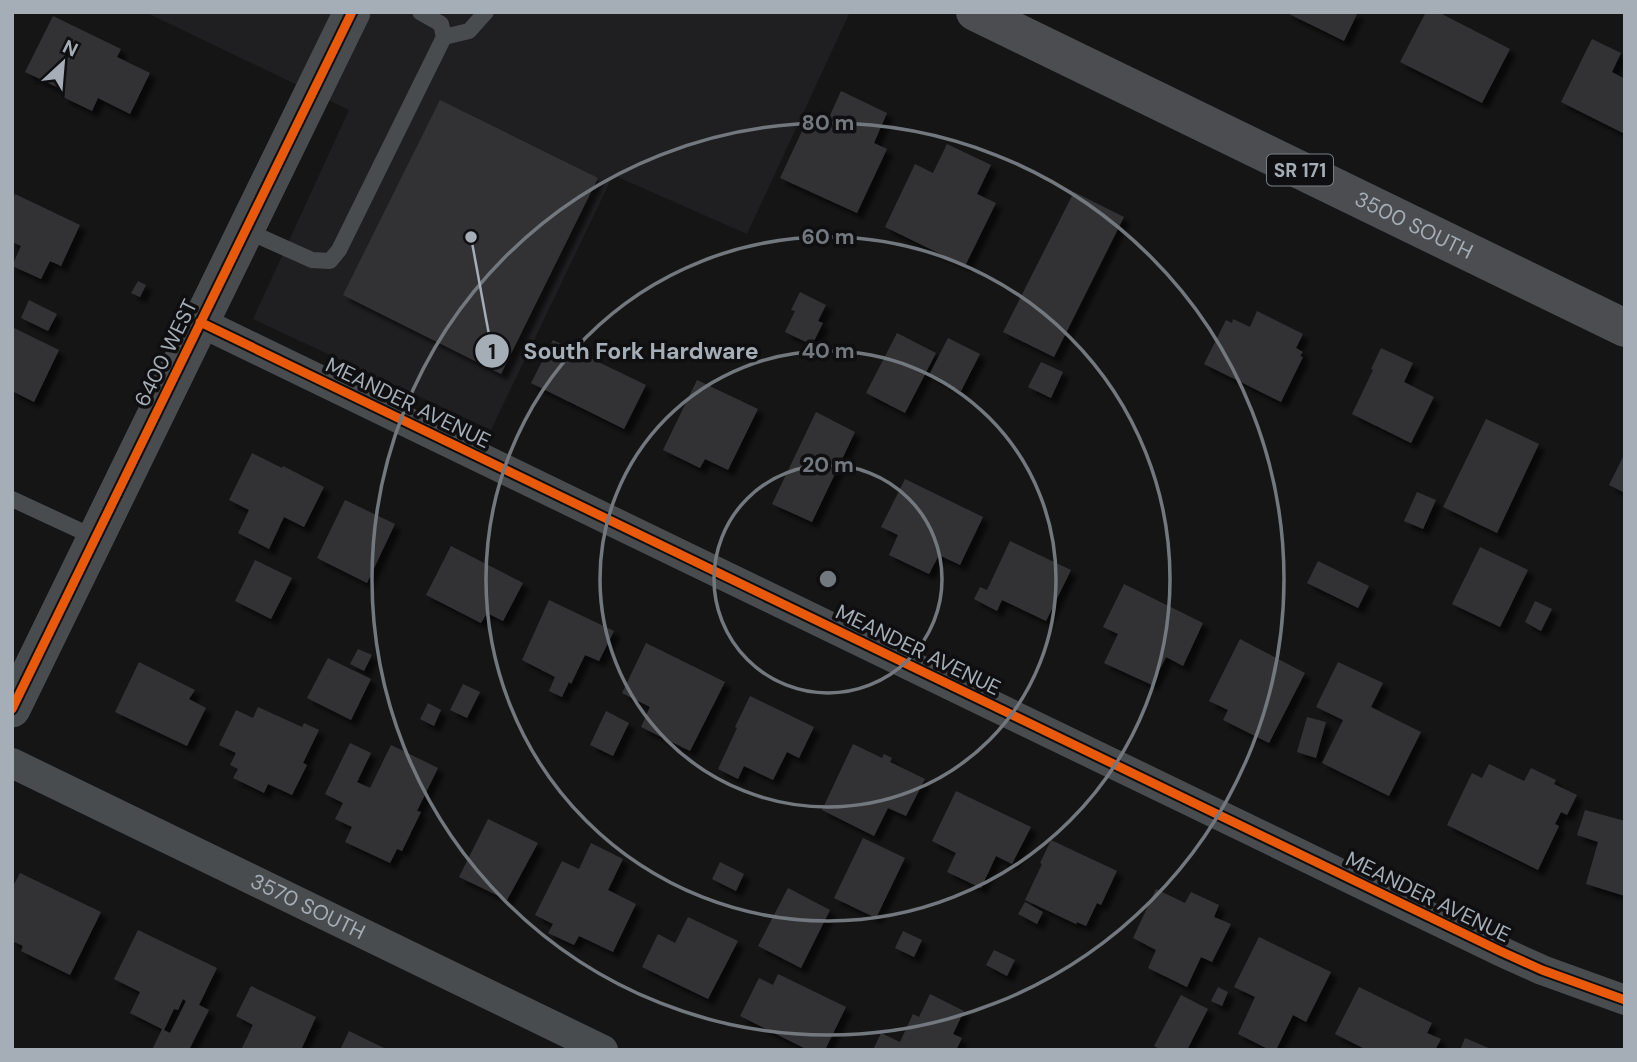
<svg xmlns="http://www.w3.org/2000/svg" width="1637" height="1062" font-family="'DM Sans',sans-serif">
  <defs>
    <filter id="shadow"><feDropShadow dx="6" dy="6" stdDeviation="2" flood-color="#0009"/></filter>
  </defs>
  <rect width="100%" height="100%" fill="#151515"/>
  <path fill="#1f1f21" d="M 145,12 L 850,12 L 747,234 L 613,175 L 491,430 L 253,319 L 349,110 Z"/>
  <path fill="#333334" filter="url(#shadow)" d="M 1285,12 L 1358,12 L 1344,41 Z
    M 1426,12 L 1438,12 L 1510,49 L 1482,103 L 1400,62 Z
    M 53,16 L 121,49 L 117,57 L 150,73 L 130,114 L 98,98 L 92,111 L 63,97 L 65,91 L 25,72 Z
    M 1592,39 L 1621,53 L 1612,72 L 1625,79 L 1625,134 L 1561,102 Z
    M 841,91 L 887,113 L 874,143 L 887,149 L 857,213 L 780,178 L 810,114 L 827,122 Z
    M 440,100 L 598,178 L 501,374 L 343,295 Z
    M 947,144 L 991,165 L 977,194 L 996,203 L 965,266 L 885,227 L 915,164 L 933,173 Z
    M 1074,192 L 1124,217 L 1054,357 L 1003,332 Z
    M 15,194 L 80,225 L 61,266 L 50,261 L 41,279 L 12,266 L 21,246 L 12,242 L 12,201 Z
    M 138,281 L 146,285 L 140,297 L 131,293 Z
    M 800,292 L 826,305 L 818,321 L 823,323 L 812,345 L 785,332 L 795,311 L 791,310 Z
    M 29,300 L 57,314 L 48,331 L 21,318 Z
    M 1257,311 L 1303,334 L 1296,348 L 1303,352 L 1300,356 L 1303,357 L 1281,402 L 1204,364 L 1226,320 L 1232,323 L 1233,319 L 1250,327 Z
    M 12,327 L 59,350 L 34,402 L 12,391 Z
    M 897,333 L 936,353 L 905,413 L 866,393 Z
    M 948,338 L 980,354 L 961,391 L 929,375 Z
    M 553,340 L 646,385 L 624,429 L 531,383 Z
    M 1381,348 L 1413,363 L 1404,382 L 1434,397 L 1411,443 L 1352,414 L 1373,370 L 1371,369 Z
    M 1041,362 L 1063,372 L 1051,398 L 1028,387 Z
    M 697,380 L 758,409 L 728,470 L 705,459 L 700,468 L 663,450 Z
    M 816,412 L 855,432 L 812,522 L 772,504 Z
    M 1486,419 L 1539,444 L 1497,533 L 1443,507 Z
    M 252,453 L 282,468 L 283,466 L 324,487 L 304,527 L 284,517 L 269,549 L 238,533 L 249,510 L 229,500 Z
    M 1625,453 L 1625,493 L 1609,485 Z
    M 905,479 L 983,517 L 960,565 L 939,555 L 929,574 L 889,555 L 898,535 L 881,527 Z
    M 1417,492 L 1436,500 L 1423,529 L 1404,521 Z
    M 345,500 L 395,524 L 367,583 L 317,558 Z
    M 1010,541 L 1071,570 L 1046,621 L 1002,600 L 997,611 L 974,599 L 980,587 L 987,590 Z
    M 451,546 L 523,583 L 503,621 L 487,613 L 481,623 L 426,595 Z
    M 1480,547 L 1528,570 L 1500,627 L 1452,604 Z
    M 255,560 L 292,578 L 271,619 L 235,601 Z
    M 1318,561 L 1369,586 L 1358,608 L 1307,583 Z
    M 1124,584 L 1203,623 L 1183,666 L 1166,657 L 1152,685 L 1104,663 L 1118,634 L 1103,627 Z
    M 549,600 L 614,631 L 599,661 L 585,655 L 571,684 L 569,682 L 562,697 L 549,691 L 555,677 L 522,660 Z
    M 1535,601 L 1552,609 L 1541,631 L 1525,622 Z
    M 1240,639 L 1305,673 L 1269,743 L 1223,720 L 1228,710 L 1209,701 Z
    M 646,643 L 725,682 L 690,751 L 641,727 L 650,707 L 622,693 Z
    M 358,649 L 372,655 L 364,671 L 350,664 Z
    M 328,658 L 371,679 L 351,720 L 307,698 Z
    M 139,662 L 195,690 L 189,699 L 206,708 L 187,746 L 115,712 Z
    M 1338,662 L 1383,683 L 1371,707 L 1421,732 L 1389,796 L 1322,763 L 1343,720 L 1316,707 Z
    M 463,684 L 480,692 L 467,718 L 450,710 Z
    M 750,696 L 814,727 L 799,758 L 787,752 L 773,780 L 744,766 L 738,779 L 718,769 L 737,728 L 735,727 Z
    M 428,703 L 441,710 L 434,726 L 420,719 Z
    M 258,707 L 302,727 L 304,723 L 319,730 L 303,763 L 307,765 L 292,795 L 268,784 L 264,793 L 233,778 L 238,769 L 230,765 L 236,753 L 219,745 L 236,710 L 253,718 Z
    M 606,711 L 629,723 L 613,756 L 590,745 Z
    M 1307,717 L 1326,722 L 1316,758 L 1297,752 Z
    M 350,743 L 371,753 L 357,782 L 370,788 L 391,745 L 438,768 L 417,811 L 421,812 L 402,851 L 397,849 L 390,863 L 345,842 L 352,827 L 335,819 L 343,803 L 325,794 Z
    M 853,744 L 882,758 L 884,754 L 892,758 L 890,762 L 925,779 L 906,816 L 888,808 L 874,836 L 822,810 Z
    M 1489,764 L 1524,781 L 1531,768 L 1556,780 L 1554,784 L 1577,795 L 1567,815 L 1561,812 L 1555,824 L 1559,826 L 1538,870 L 1447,825 L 1472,773 L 1482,778 Z
    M 956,791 L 1031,827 L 1012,864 L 996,856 L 981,888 L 947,872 L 956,853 L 932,841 Z
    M 1585,810 L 1625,821 L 1625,896 L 1586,884 L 1598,842 L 1577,835 Z
    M 488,819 L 538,843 L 507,900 L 459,877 Z
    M 863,838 L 905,858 L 876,918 L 834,898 Z
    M 1051,840 L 1117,871 L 1101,905 L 1097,903 L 1086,926 L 1077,922 L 1076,924 L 1025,900 L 1042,864 L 1040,863 Z
    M 591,843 L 623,859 L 608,890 L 636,904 L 613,952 L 579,936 L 574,945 L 548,933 L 553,924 L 535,915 L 562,861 L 579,869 Z
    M 720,862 L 744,874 L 736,891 L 712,879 Z
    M 20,873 L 101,912 L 70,975 L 21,951 L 23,946 L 12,941 L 12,888 Z
    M 788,888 L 830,910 L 801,968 L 758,946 Z
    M 1156,889 L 1185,903 L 1191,892 L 1219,905 L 1214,917 L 1231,924 L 1212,962 L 1201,957 L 1187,987 L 1148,968 L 1156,950 L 1133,938 Z
    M 1025,902 L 1043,912 L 1037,924 L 1018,914 Z
    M 688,917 L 738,941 L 708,999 L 642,967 L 658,934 L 675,943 Z
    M 138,930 L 217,968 L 199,1005 L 209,1010 L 189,1050 L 152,1050 L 162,1029 L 170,1033 L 186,1001 L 183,999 L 178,1010 L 174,1009 L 164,1030 L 130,1013 L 140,992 L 114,979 Z
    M 903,931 L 922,940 L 914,957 L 895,948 Z
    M 1259,937 L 1331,972 L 1306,1022 L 1293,1015 L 1276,1050 L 1270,1050 L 1238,1034 L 1255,997 L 1234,987 Z
    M 994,950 L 1015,960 L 1007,976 L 986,965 Z
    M 778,974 L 846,1007 L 825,1050 L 808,1050 L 740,1016 L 759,978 L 773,985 Z
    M 251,986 L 316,1017 L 301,1050 L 241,1050 L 253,1025 L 236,1016 Z
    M 1218,987 L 1228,992 L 1222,1006 L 1211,1001 Z
    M 1359,987 L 1432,1023 L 1427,1033 L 1441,1039 L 1435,1050 L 1367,1050 L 1335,1034 Z
    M 930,994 L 964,1011 L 953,1034 L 962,1038 L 956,1050 L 873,1050 L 881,1033 L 900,1042 L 913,1014 L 919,1017 Z
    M 1181,995 L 1208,1009 L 1187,1050 L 1161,1050 L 1154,1046 Z
    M 349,1031 L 388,1050 L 340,1050 Z
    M 1465,1038 L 1493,1050 L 1460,1050 Z"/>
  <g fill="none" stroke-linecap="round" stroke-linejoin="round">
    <path stroke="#494c4e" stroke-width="16" d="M 444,37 L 469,31 L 486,12
      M 245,230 L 312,260 L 330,261 L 339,250 L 444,37 L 441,24 L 420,12
      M 12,499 L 96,538"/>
    <g stroke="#494c4e" stroke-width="30">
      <path d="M 200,322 L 1500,951 L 1542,970 L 1625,1000"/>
      <path id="s1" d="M 12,763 L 603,1050"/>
    </g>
    <path stroke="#494c4e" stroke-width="37" d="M 12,709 L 352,12"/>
    <path stroke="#4b4d50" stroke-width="38" id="s2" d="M 975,12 L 1625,328"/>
    <g stroke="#0f0f11" stroke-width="13">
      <path id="cycleway" d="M 200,322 L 1500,951 L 1542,970 L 1625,1000
        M 12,709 L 352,12"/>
    </g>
    <use href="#cycleway" stroke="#e8590c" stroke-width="9"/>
  </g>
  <g fill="none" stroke="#73787e" stroke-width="3.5">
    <circle cx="828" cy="579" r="114"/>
    <circle cx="828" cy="579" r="228"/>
    <circle cx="828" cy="579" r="342"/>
    <circle cx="828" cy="579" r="456"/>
  </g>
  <g text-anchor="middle" stroke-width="7" stroke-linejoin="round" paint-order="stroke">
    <rect fill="#0f0f11" stroke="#787e85" stroke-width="2" x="1267" y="154.5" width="66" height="31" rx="5"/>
    <g font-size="19" font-weight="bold" fill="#a5aeb7">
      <text x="1300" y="177">SR 171</text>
    </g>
    <g font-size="21" fill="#a5aeb7" stroke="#0f0f11">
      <text dy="7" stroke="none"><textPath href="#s2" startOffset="488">3500 SOUTH</textPath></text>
      <text transform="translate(166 353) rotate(-64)" y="7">6400 WEST</text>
      <text transform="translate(408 403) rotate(26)" y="7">MEANDER AVENUE</text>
      <text transform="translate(918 650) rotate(26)" y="7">MEANDER AVENUE</text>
      <text transform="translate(1428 897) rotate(26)" y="7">MEANDER AVENUE</text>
      <text dy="7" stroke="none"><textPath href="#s1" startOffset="329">3570 SOUTH</textPath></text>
    </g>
  </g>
  <circle cx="828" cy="579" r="10" fill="#73787e" stroke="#0f0f11" stroke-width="3.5"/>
  <g font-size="21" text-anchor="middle" font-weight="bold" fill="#73787e" stroke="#0f0f11" stroke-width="7" stroke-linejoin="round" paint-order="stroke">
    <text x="828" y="130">80 m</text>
    <text x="828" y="244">60 m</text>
    <text x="828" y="358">40 m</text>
    <text x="828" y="472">20 m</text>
  </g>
  <path fill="none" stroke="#a5aeb7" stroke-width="2.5" d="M471 237L492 351"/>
  <g fill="#a5aeb7" stroke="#0f0f11" stroke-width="2.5">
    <circle cx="471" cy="237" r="7"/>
    <circle cx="492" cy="351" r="18"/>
  </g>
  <g font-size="21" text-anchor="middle" font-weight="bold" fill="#111">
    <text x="492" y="359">1</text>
  </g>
  <g font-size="23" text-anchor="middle" font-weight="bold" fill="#a5aeb7" stroke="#0f0f11" stroke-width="7" stroke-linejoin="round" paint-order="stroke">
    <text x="641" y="359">South Fork Hardware</text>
  </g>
  <rect width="1637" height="1062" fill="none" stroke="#a5aeb7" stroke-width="28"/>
  <g transform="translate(63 63) rotate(26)" stroke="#0f0f11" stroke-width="5" paint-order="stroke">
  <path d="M0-5L12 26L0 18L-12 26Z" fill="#a5aeb7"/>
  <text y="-10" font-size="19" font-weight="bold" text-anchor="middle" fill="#a5aeb7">N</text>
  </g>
</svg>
